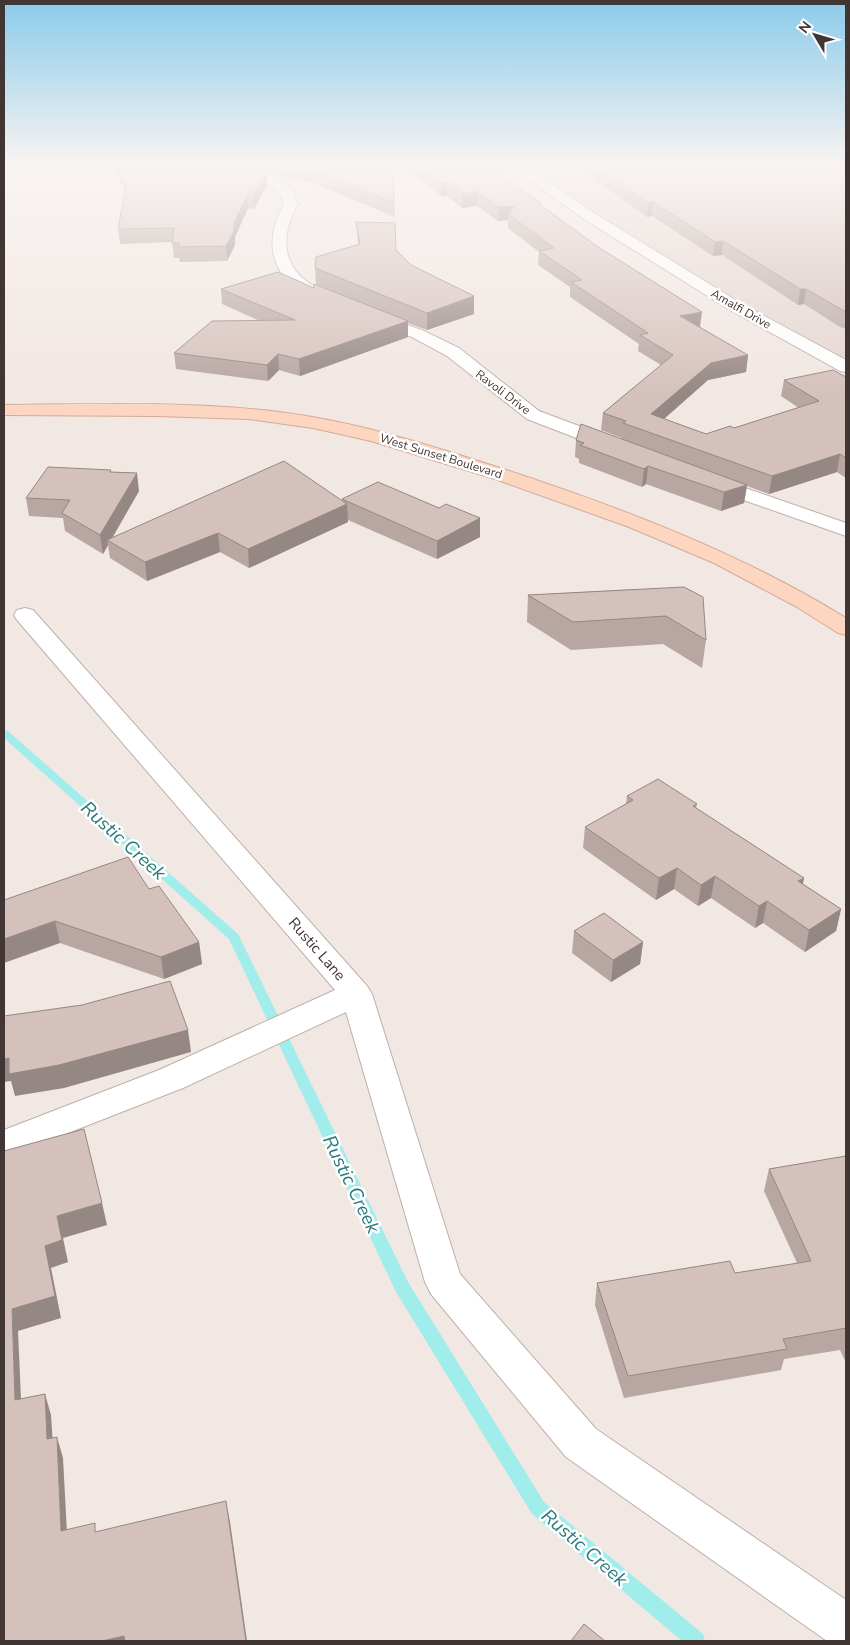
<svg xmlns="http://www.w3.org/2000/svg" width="850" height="1645" font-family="'Nunito Sans',sans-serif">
  <rect width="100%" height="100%" fill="#f1e7e3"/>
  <path fill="#e5d6d1" d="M 513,165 L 846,165 L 846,357 L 832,359 Z"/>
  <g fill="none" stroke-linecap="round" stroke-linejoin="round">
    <path fill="#a0edec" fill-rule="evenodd" d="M 4,730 L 8,731 L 238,934 L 408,1282 L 544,1502 L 703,1634 L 705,1641 L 682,1641 L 532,1514 L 396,1292 L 229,939 L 4,738 Z"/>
    <g stroke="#bfafa9" stroke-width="2">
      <path id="minor" d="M 507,164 L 522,164 L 594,213 L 742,304 L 846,360 L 846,372 L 840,371 L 730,310 L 584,219 Z
        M 258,166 L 262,167 L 292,190 L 298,204 C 281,234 280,265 312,285 C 319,289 329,292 337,296 L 339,299 L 337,302 C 327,305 320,300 311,296 C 270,278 263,241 284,204 L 281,195 L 252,170 Z
        M 373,312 L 424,331 L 459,348 L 539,411 L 619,441 L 621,445 L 619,449 L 612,451 L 605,449 L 527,419 L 447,356 L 412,337 L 367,320 L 365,317 L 367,314 Z
        M 711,476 L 846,523 L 846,536 L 704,486 L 701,482 L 704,478 Z
        M 25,608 L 33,610 L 367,986 L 372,994 L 460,1274 L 596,1429 L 846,1600 L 846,1641 L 827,1641 L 566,1457 L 431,1294 L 425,1282 L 346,1012 L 183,1088 L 4,1158 L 4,1130 L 159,1070 L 335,990 L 17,620 L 14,615 L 17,610 Z"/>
    </g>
    <g stroke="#d3aa96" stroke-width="2">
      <path id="secondary" d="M 4,405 C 95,404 188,401 279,412 C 353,421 426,444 497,467 C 619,507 737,551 846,618 L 846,635 L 838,633 L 797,607 L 714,563 L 629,527 L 495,479 L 371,441 L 313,428 L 248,419 L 157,416 L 4,415 Z"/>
    </g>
    <use href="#minor" fill="#fff" fill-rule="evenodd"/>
    <use href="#secondary" fill="#fdd6c1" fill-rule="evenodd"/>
  </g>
  <path fill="#b7a6a2" d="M 113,164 L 257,164 L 266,172 L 267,185 L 254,209 L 248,208 L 235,237 L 235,245 L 227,261 L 180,262 L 179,258 L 174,258 L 172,242 L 120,244 L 118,229 L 125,192 L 114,168 Z
    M 257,164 L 393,164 L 395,217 L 310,182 L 277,176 L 263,166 Z
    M 401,164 L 486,164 L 541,203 L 541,206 L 700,327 L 748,355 L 746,372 L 708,380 L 664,419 L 706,434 L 734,428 L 799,408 L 781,396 L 784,380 L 846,377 L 846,478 L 837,472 L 769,494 L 747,486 L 744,503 L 721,511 L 646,484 L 642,487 L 579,463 L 579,459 L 575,457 L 576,440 L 622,439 L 622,438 L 601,430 L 603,413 L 661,365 L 638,351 L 639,344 L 570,297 L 570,287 L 538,265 L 539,252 L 508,228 L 508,220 L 498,221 L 477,206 L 462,208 L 447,196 L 441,196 Z
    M 568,164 L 838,164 L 846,168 L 846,329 L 840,327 L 804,304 L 798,305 L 722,255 L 713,256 L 652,216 L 647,217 L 579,168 L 573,168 Z
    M 356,222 L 396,250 L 411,265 L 474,296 L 474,314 L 427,330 L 408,323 L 408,337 L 300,376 L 279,370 L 268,381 L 176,369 L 174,353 L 260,321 L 222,304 L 221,289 L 314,288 L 316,284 L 315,268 L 358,245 Z
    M 111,470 L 111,472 L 139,491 L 113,537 L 342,500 L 342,499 L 439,508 L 480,518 L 480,537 L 437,559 L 348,520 L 348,522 L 249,568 L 220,552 L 147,581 L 110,558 L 108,545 L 103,554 L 65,531 L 63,518 L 29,516 L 26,498 Z
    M 637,589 L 706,640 L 702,668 L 663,644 L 571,650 L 527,622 L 528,595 Z
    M 627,796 L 697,804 L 696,808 L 804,878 L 803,884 L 841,909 L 836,931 L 805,952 L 763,923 L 755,928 L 711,898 L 698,906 L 674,889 L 656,900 L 583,848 L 585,827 L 626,804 Z
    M 149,889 L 199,942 L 202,964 L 164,979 L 60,943 L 4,900 Z
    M 574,931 L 643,942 L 640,964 L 611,982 L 572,953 Z
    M 846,1156 L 846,1363 L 840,1350 L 784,1359 L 781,1370 L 624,1398 L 595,1305 L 597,1283 L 735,1273 L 797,1263 L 764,1191 L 769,1169 Z"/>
  <path fill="#958784" d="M 573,164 L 579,164 L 579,168 L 573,168 Z
    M 266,172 L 267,185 L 254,209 L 253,195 Z
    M 447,182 L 447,196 L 441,196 L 441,183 Z
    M 478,192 L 477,206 L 462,208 L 462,194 Z
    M 247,195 L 248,208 L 235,237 L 235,245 L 227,261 L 226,246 L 234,223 Z
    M 653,202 L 652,216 L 647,217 L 648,203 Z
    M 515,206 L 508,214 L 508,220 L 498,221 L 499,207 Z
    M 723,241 L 722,255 L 713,256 L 715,242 Z
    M 800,289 L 806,289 L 804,304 L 798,305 Z
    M 474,296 L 474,314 L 427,330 L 427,313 Z
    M 702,312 L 700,327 L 680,316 Z
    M 408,321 L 408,337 L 300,376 L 299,359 Z
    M 278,354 L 279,370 L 268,381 L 267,365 Z
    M 748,355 L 746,372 L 708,380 L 649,432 L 651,414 L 711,363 Z
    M 840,454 L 837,472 L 769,494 L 772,476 Z
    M 648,466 L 646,484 L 642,487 L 644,469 Z
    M 137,473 L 139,491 L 110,541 L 107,540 L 108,545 L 103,554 L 100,535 Z
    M 747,485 L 744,503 L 721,511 L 724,492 Z
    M 347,504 L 348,522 L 249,568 L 248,549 Z
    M 480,518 L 480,537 L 437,559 L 437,541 Z
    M 218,533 L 220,552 L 147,581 L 145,562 Z
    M 677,868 L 674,889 L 656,900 L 659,878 Z
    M 715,876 L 711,898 L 698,906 L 701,885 Z
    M 804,878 L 799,899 L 798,881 Z
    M 767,901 L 763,923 L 755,928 L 759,906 Z
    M 841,909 L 836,931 L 805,952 L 809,930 Z
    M 55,921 L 60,943 L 4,963 L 4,939 Z
    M 199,942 L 202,964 L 164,979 L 161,957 Z
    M 643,942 L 640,964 L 611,982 L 613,960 Z
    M 188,1030 L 191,1052 L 64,1088 L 15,1096 L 11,1081 L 4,1082 L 4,1059 Z
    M 102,1203 L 107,1225 L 63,1238 L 68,1262 L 51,1268 L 61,1318 L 18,1331 L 22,1421 L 15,1400 L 12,1309 L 57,1216 Z
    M 45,1394 L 51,1415 L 54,1461 L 47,1439 Z
    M 57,1437 L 63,1458 L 68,1552 L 61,1531 Z
    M 226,1501 L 230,1522 L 247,1641 L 246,1641 Z
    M 124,1636 L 126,1641 L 102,1641 Z"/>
  <path fill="#d5c1bc" stroke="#958784" d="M 117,164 L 257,164 L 266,172 L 253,195 L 247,195 L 234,223 L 234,231 L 226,246 L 178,247 L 179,243 L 172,243 L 174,228 L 118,229 L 126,185 Z
    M 284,164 L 393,164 L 394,203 L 309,169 Z
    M 418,164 L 486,164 L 541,203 L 538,203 L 598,247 L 702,312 L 680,316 L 748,355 L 711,363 L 651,414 L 706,434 L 730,426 L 734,428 L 819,401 L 784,380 L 833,370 L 846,377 L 846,458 L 840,454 L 772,476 L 623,423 L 626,421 L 603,413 L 673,355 L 640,335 L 648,333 L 571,282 L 582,280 L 539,251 L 554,248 L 508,214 L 515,206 L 499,207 L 478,192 L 462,194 L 447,182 L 441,183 Z
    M 594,164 L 838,164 L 846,168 L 846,312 L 806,289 L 800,289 L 723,241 L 715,242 L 653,202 L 648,203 Z
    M 356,222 L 395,223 L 396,250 L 411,265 L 474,296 L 427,313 L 315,268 L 316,257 L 360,244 Z
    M 278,272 L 314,288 L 314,284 L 408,321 L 299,359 L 278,354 L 267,365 L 174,353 L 212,321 L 295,320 L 221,289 Z
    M 581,424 L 747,485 L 724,492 L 648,466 L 644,469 L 580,445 L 584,443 L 576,440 Z
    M 284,461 L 347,504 L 248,549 L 218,533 L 145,562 L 107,540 Z
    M 48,467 L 111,470 L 110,472 L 137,473 L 100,535 L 62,513 L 70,500 L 26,498 Z
    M 378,482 L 439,508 L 446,504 L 480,518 L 437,541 L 342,499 Z
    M 684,587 L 703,597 L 706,640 L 666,616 L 573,622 L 528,595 Z
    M 658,779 L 697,804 L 693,806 L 804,878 L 798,881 L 841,909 L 809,930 L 767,901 L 759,906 L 715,876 L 701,885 L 677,868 L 659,878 L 585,827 L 633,800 L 627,796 Z
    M 128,857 L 149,889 L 159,886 L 199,942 L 161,957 L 55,921 L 4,939 L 4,900 Z
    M 604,913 L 643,942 L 613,960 L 574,931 Z
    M 170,981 L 188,1030 L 59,1065 L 9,1074 L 9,1058 L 4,1059 L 4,1016 L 82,1005 Z
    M 84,1129 L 102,1203 L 57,1216 L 62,1240 L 45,1246 L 55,1296 L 12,1309 L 15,1400 L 45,1394 L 47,1439 L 57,1437 L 61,1531 L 95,1523 L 95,1532 L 226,1501 L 246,1641 L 125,1641 L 124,1636 L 102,1641 L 4,1641 L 4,1151 Z
    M 846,1156 L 846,1328 L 783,1339 L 787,1349 L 628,1376 L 597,1283 L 730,1261 L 735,1273 L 811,1261 L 769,1169 Z
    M 584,1624 L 605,1641 L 571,1641 Z"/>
  <linearGradient id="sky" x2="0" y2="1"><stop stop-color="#8bcbea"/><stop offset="0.42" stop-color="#f9f4f2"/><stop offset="1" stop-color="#f9f4f2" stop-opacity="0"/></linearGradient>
  <rect width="850" height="395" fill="url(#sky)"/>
  <g text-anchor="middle" stroke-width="5" stroke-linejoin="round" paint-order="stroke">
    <g font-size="12" fill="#423634" stroke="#fff">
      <text transform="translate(741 309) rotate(30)" y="4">Amalfi Drive</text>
      <text transform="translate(503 392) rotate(37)" y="4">Ravoli Drive</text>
      <text transform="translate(441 456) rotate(17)" y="4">West Sunset Boulevard</text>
    </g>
    <g font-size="15" fill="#423634" stroke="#fff">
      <text transform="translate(317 949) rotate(49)" y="5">Rustic Lane</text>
    </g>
    <g font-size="19" font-style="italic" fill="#277b7c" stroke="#fff">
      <text transform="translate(124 840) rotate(42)" y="7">Rustic Creek</text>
      <text transform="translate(352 1184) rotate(64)" y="7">Rustic Creek</text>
      <text transform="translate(585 1547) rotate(41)" y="7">Rustic Creek</text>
    </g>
  </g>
  <rect width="850" height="1645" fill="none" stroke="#423634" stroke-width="10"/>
  <g transform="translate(815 35) rotate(308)" stroke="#ffffff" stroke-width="4" paint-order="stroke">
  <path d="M0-4L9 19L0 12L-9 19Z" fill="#423634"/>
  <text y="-8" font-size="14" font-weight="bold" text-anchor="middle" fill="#423634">N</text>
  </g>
</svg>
